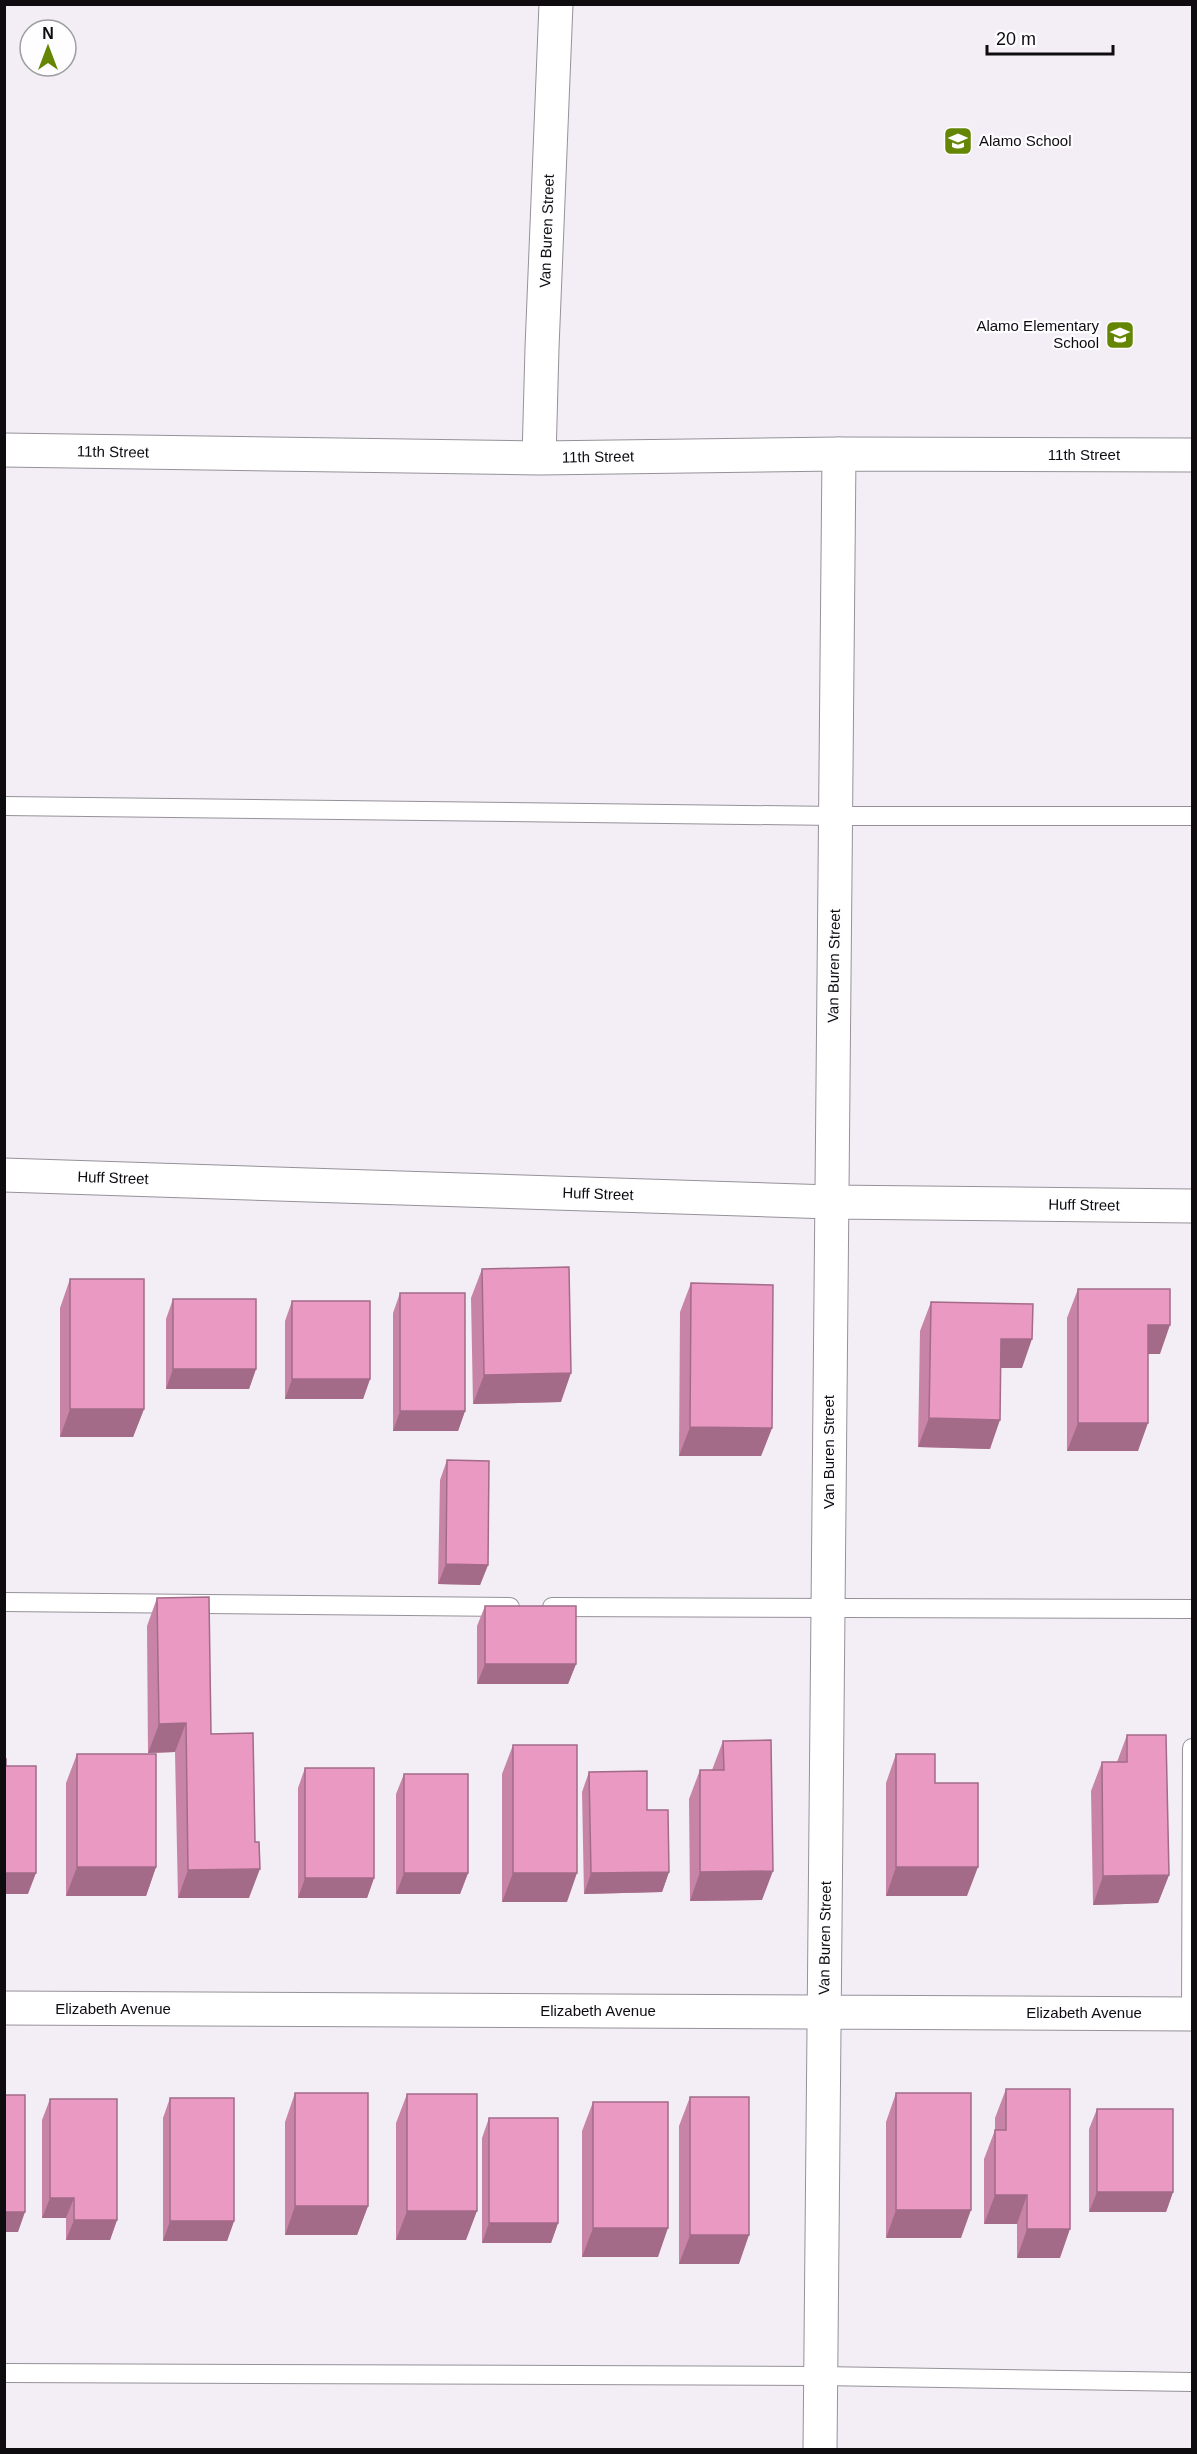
<svg xmlns="http://www.w3.org/2000/svg" width="1197" height="2454" font-family="Helvetica,sans-serif">
  <rect width="100%" height="100%" fill="#f3eef6"/>
  <g fill="none" stroke-linecap="round" stroke-linejoin="round">
    <g stroke="#969199" stroke-width="20">
      <path id="lane" d="M 4,806 L 836,816 L 1192,816
        M 4,1602 L 510,1607
        M 552,1607 L 1192,1609
        M 1191,2014 L 1192,1748
        M 4,2373 L 820,2376 L 1192,2382"/>
    </g>
    <g stroke="#969199" stroke-width="35">
      <path id="street" d="M 4,450 L 539,458 L 839,454 L 1192,455
        M 539,458 L 542,348 L 556,4
        M 4,1175 L 831,1202 L 1192,1206
        M 4,2008 L 1192,2014
        M 820,2450 L 839,454"/>
    </g>
    <use href="#lane" stroke="#fff" stroke-width="18"/>
    <use href="#street" stroke="#fff" stroke-width="33"/>
  </g>
  <path fill="#c884a7" d="M 482,1269 L 561,1402 L 473,1404 L 471,1298 Z
    M 70,1279 L 144,1409 L 133,1437 L 60,1437 L 60,1308 Z
    M 691,1283 L 772,1428 L 761,1456 L 679,1456 L 680,1312 Z
    M 1078,1289 L 1160,1354 L 1148,1354 L 1138,1451 L 1067,1451 L 1067,1318 Z
    M 400,1293 L 465,1411 L 458,1431 L 393,1431 L 393,1313 Z
    M 173,1299 L 256,1369 L 249,1389 L 166,1389 L 166,1319 Z
    M 292,1301 L 370,1379 L 363,1399 L 285,1399 L 285,1321 Z
    M 931,1302 L 1022,1368 L 1001,1368 L 990,1449 L 918,1447 L 920,1331 Z
    M 447,1460 L 488,1565 L 480,1585 L 438,1584 L 440,1480 Z
    M 157,1598 L 211,1734 L 249,1898 L 178,1898 L 175,1752 L 148,1753 L 147,1626 Z
    M 485,1606 L 576,1664 L 568,1684 L 477,1684 L 477,1626 Z
    M 1127,1735 L 1169,1875 L 1158,1903 L 1093,1905 L 1091,1791 L 1102,1762 L 1117,1762 Z
    M 723,1741 L 762,1900 L 690,1901 L 689,1799 L 700,1770 L 712,1770 Z
    M 513,1745 L 567,1902 L 502,1902 L 502,1774 Z
    M 77,1754 L 156,1867 L 146,1896 L 66,1896 L 66,1783 Z
    M 896,1754 L 935,1783 L 967,1896 L 886,1896 L 886,1783 Z
    M 305,1768 L 374,1878 L 367,1898 L 298,1898 L 298,1788 Z
    M 589,1772 L 647,1810 L 669,1872 L 662,1892 L 584,1894 L 582,1792 Z
    M 404,1774 L 468,1873 L 460,1894 L 396,1894 L 396,1794 Z
    M 1006,2089 L 1060,2258 L 1017,2258 L 1017,2224 L 984,2224 L 984,2159 L 995,2130 L 995,2118 Z
    M 295,2093 L 368,2206 L 357,2235 L 285,2235 L 285,2122 Z
    M 896,2093 L 961,2238 L 886,2238 L 886,2122 Z
    M 407,2094 L 466,2240 L 396,2240 L 396,2123 Z
    M 690,2097 L 739,2264 L 679,2264 L 679,2126 Z
    M 170,2098 L 234,2221 L 227,2241 L 163,2241 L 163,2118 Z
    M 50,2099 L 117,2220 L 110,2240 L 66,2240 L 66,2218 L 42,2218 L 42,2120 Z
    M 593,2102 L 658,2257 L 582,2257 L 582,2131 Z
    M 1097,2109 L 1173,2192 L 1166,2212 L 1089,2212 L 1089,2129 Z
    M 489,2118 L 558,2223 L 551,2243 L 482,2243 L 482,2138 Z"/>
  <path fill="#a36b88" d="M 1148,1325 L 1170,1325 L 1160,1354 L 1138,1354 Z
    M 1001,1339 L 1032,1339 L 1022,1368 L 991,1368 Z
    M 173,1369 L 256,1369 L 249,1389 L 166,1389 Z
    M 571,1373 L 561,1402 L 473,1404 L 484,1375 Z
    M 292,1379 L 370,1379 L 363,1399 L 285,1399 Z
    M 70,1409 L 144,1409 L 133,1437 L 60,1437 Z
    M 400,1411 L 465,1411 L 458,1431 L 393,1431 Z
    M 929,1418 L 1000,1420 L 990,1449 L 918,1447 Z
    M 1078,1423 L 1148,1423 L 1138,1451 L 1067,1451 Z
    M 690,1427 L 772,1428 L 761,1456 L 679,1456 Z
    M 446,1564 L 488,1565 L 480,1585 L 438,1584 Z
    M 485,1664 L 576,1664 L 568,1684 L 477,1684 Z
    M 186,1723 L 175,1752 L 148,1753 L 159,1724 Z
    M 77,1867 L 156,1867 L 146,1896 L 66,1896 Z
    M 896,1867 L 978,1867 L 967,1896 L 886,1896 Z
    M 260,1869 L 249,1898 L 178,1898 L 188,1870 Z
    M 773,1871 L 762,1900 L 690,1901 L 700,1872 Z
    M 669,1872 L 662,1892 L 584,1894 L 591,1873 Z
    M 4,1873 L 36,1873 L 28,1894 L 4,1894 Z
    M 404,1873 L 468,1873 L 460,1894 L 396,1894 Z
    M 513,1873 L 577,1873 L 567,1902 L 502,1902 Z
    M 1169,1875 L 1158,1903 L 1093,1905 L 1103,1876 Z
    M 305,1878 L 374,1878 L 367,1898 L 298,1898 Z
    M 1097,2192 L 1173,2192 L 1166,2212 L 1089,2212 Z
    M 995,2195 L 1027,2195 L 1017,2224 L 984,2224 Z
    M 50,2198 L 74,2198 L 66,2218 L 42,2218 Z
    M 295,2206 L 368,2206 L 357,2235 L 285,2235 Z
    M 896,2210 L 971,2210 L 961,2238 L 886,2238 Z
    M 407,2211 L 477,2211 L 466,2240 L 396,2240 Z
    M 4,2212 L 25,2212 L 18,2232 L 4,2232 Z
    M 74,2220 L 117,2220 L 110,2240 L 66,2240 Z
    M 170,2221 L 234,2221 L 227,2241 L 163,2241 Z
    M 489,2223 L 558,2223 L 551,2243 L 482,2243 Z
    M 593,2228 L 668,2228 L 658,2257 L 582,2257 Z
    M 1027,2229 L 1070,2229 L 1060,2258 L 1017,2258 Z
    M 690,2235 L 749,2235 L 739,2264 L 679,2264 Z"/>
  <path fill="#e999c2" stroke="#a36b88" stroke-width="1.5" d="M 569,1267 L 571,1373 L 484,1375 L 482,1269 Z
    M 70,1279 L 144,1279 L 144,1409 L 70,1409 Z
    M 691,1283 L 773,1285 L 772,1428 L 690,1427 Z
    M 1078,1289 L 1170,1289 L 1170,1325 L 1148,1325 L 1148,1423 L 1078,1423 Z
    M 400,1293 L 465,1293 L 465,1411 L 400,1411 Z
    M 173,1299 L 256,1299 L 256,1369 L 173,1369 Z
    M 292,1301 L 370,1301 L 370,1379 L 292,1379 Z
    M 931,1302 L 1033,1304 L 1032,1339 L 1001,1339 L 1000,1420 L 929,1418 Z
    M 447,1460 L 489,1461 L 488,1565 L 446,1564 Z
    M 209,1597 L 211,1734 L 253,1733 L 255,1842 L 259,1842 L 260,1869 L 188,1870 L 186,1723 L 159,1724 L 157,1598 Z
    M 485,1606 L 576,1606 L 576,1664 L 485,1664 Z
    M 1127,1735 L 1166,1735 L 1169,1875 L 1103,1876 L 1102,1762 L 1127,1762 Z
    M 771,1740 L 773,1871 L 700,1872 L 700,1770 L 724,1770 L 723,1741 Z
    M 513,1745 L 577,1745 L 577,1873 L 513,1873 Z
    M 77,1754 L 156,1754 L 156,1867 L 77,1867 Z
    M 896,1754 L 935,1754 L 935,1783 L 978,1783 L 978,1867 L 896,1867 Z
    M 4,1759 L 6,1759 L 6,1766 L 36,1766 L 36,1873 L 4,1873 Z
    M 305,1768 L 374,1768 L 374,1878 L 305,1878 Z
    M 647,1771 L 647,1810 L 668,1810 L 669,1872 L 591,1873 L 589,1772 Z
    M 404,1774 L 468,1774 L 468,1873 L 404,1873 Z
    M 1006,2089 L 1070,2089 L 1070,2229 L 1027,2229 L 1027,2195 L 995,2195 L 995,2130 L 1006,2130 Z
    M 295,2093 L 368,2093 L 368,2206 L 295,2206 Z
    M 896,2093 L 971,2093 L 971,2210 L 896,2210 Z
    M 407,2094 L 477,2094 L 477,2211 L 407,2211 Z
    M 4,2095 L 25,2095 L 25,2212 L 4,2212 Z
    M 690,2097 L 749,2097 L 749,2235 L 690,2235 Z
    M 170,2098 L 234,2098 L 234,2221 L 170,2221 Z
    M 50,2099 L 117,2099 L 117,2220 L 74,2220 L 74,2198 L 50,2198 Z
    M 593,2102 L 668,2102 L 668,2228 L 593,2228 Z
    M 1097,2109 L 1173,2109 L 1173,2192 L 1097,2192 Z
    M 489,2118 L 558,2118 L 558,2223 L 489,2223 Z"/>
  <defs>
    <g id="school-square" transform="scale(1.5)"><rect x="-9" y="-9" width="18" height="18" rx="4" fill="#648604" stroke="#fefdff"/><path d="M0-5L7-2L0 1L-7-2ZM-4 1L0 2.5L4 1V4Q0 6-4 4Z" fill="#fff"/></g>
  </defs>
  <g fill-rule="evenodd">
    <use href="#school-square" x="958" y="141"/>
    <use href="#school-square" x="1120" y="335"/>
  </g>
  <g text-anchor="middle" stroke-width="4.5" stroke-linejoin="round" paint-order="stroke">
    <g font-size="15" fill="#0e0c0f" stroke="#fefdff" text-anchor="start">
      <text x="979" y="146">Alamo School</text>
      <text x="1099" y="331" text-anchor="end">Alamo Elementary<tspan x="1099" dy="17">School</tspan></text>
    </g>
    <g font-size="15" fill="#0e0c0f" stroke="#fefdff">
      <text transform="translate(547 231) rotate(-88)" y="5">Van Buren Street</text>
      <text transform="translate(113 452) rotate(1)" y="5">11th Street</text>
      <text x="1084" y="460">11th Street</text>
      <text transform="translate(598 457) rotate(-1)" y="5">11th Street</text>
      <text transform="translate(834 966) rotate(-89)" y="5">Van Buren Street</text>
      <text transform="translate(113 1178) rotate(2)" y="5">Huff Street</text>
      <text transform="translate(598 1194) rotate(2)" y="5">Huff Street</text>
      <text transform="translate(1084 1205) rotate(1)" y="5">Huff Street</text>
      <text transform="translate(829 1452) rotate(-90)" y="5">Van Buren Street</text>
      <text transform="translate(825 1938) rotate(-89)" y="5">Van Buren Street</text>
      <text x="113" y="2014">Elizabeth Avenue</text>
      <text x="598" y="2016">Elizabeth Avenue</text>
      <text x="1084" y="2018">Elizabeth Avenue</text>
    </g>
  </g>
  <rect width="1197" height="2454" fill="none" stroke="#0e0c0f" stroke-width="12"/>
  <g transform="translate(48 48)"><circle r="28" fill="#fefdff" stroke="#9e9d9f" stroke-width="1.5"/>
  <path d="M0-4.5L10 22L0 15L-10 22Z" fill="#648604"/>
  <text y="-9" font-size="16" font-weight="bold" text-anchor="middle" fill="#0e0c0f">N</text>
  </g>
  <path d="M987 45v9h126v-9" fill="none" stroke="#0e0c0f" stroke-width="3"/>
  <text x="996" y="45" font-size="18" fill="#0e0c0f" stroke="#fefdff" stroke-width="4.5" paint-order="stroke">20 m</text>
</svg>
